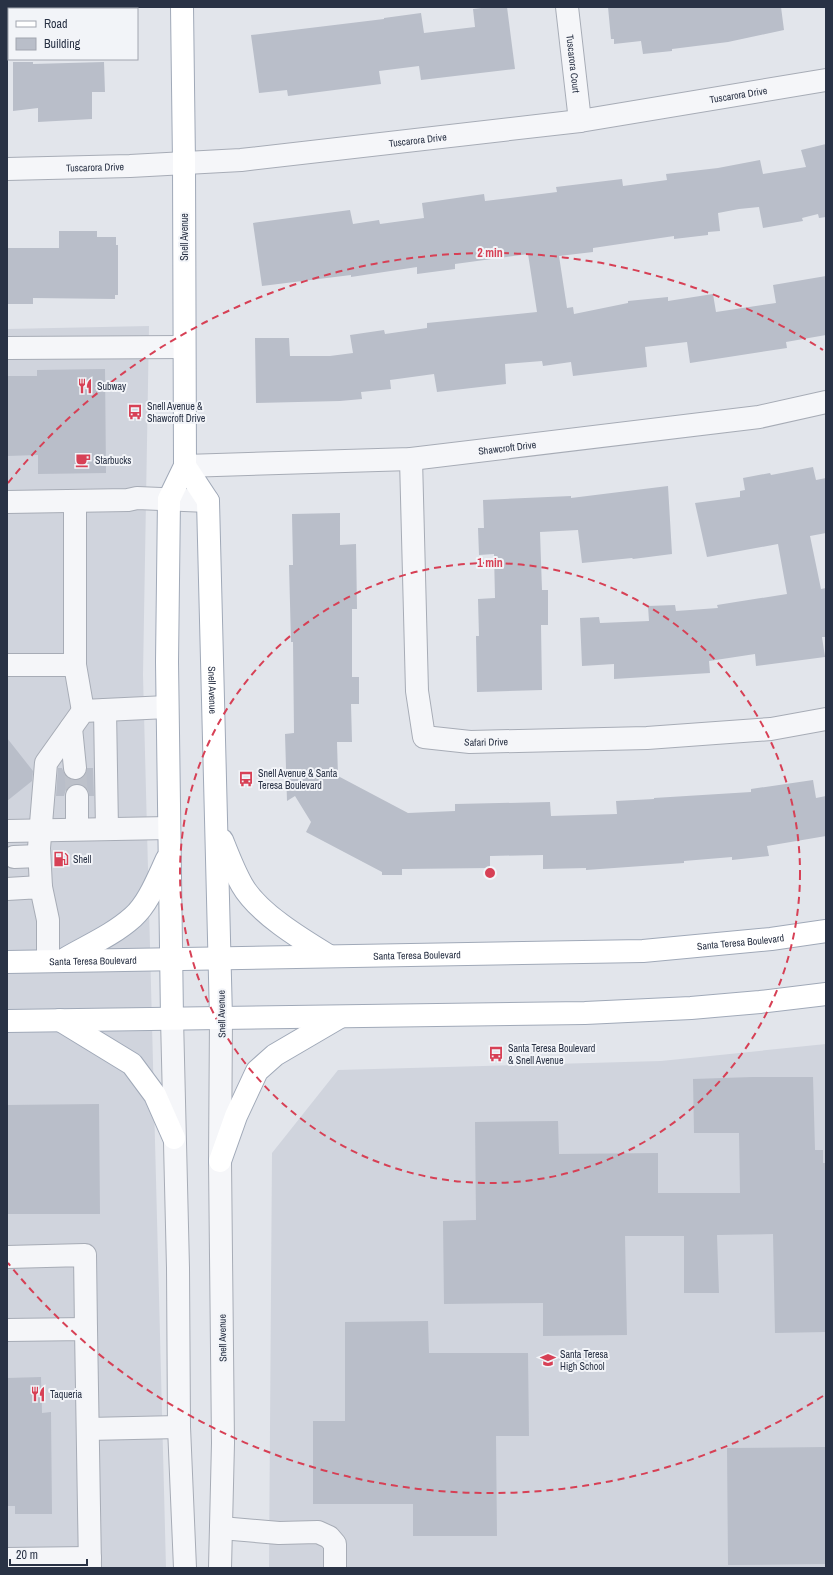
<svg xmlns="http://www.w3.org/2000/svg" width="833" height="1575" font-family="'Archivo Narrow',sans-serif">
  <rect width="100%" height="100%" fill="#e2e5eb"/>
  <path fill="#d0d4dd" d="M 149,326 L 143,675 L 166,1568 L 7,1568 L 7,329 Z
    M 826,1044 L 826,1568 L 269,1568 L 272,1153 L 338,1070 L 661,1061 Z"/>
  <path fill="#b9bec9" d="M 490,7 L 507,7 L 515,69 L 421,80 L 419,66 L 379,71 L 381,84 L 288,96 L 287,90 L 259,93 L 251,35 L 384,19 L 384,18 L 421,13 L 424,33 L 475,27 L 473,9 Z
    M 608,7 L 781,7 L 784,30 L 728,42 L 672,49 L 672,51 L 643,54 L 641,41 L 614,44 L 614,39 L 611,39 Z
    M 13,62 L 33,62 L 33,64 L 104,62 L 105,92 L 92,92 L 92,119 L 38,122 L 38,108 L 13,111 Z
    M 826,144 L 826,217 L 819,218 L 818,214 L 802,218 L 803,221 L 763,228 L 759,207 L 739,209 L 718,213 L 720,231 L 708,232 L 708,235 L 674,239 L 674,236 L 593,248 L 593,252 L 559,256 L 567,308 L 573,307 L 574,314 L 628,303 L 628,301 L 668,297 L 668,301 L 713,294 L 716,312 L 776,303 L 773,285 L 826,276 L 826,335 L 786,342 L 787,348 L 690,363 L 687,342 L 645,347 L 647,367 L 573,376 L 571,362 L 543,366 L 542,361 L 505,364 L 506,384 L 437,392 L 434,374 L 390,380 L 391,389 L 361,392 L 362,399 L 340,401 L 256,403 L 255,338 L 289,338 L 290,356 L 330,356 L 353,353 L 350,335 L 384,330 L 385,334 L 427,328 L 427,323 L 537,312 L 528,254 L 455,264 L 455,269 L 417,274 L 417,267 L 351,277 L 351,275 L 262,286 L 253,223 L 350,210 L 353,224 L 379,220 L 380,224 L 424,218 L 422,203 L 484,194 L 485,201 L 557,192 L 556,187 L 622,179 L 623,186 L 667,180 L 666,174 L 718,168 L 760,160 L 763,174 L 806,167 L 801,150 Z
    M 59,231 L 97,231 L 97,237 L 116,237 L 116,245 L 118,245 L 118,295 L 115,295 L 115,299 L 33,298 L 33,304 L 7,304 L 7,248 L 59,248 Z
    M 105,369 L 106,473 L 38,474 L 38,455 L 7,456 L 7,376 L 37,376 L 37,370 Z
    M 813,467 L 816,480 L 826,478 L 826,533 L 810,536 L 821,589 L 826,588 L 826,637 L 822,637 L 825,657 L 756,666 L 755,654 L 709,661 L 710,673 L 614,679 L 614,664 L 582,666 L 580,618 L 599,617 L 600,623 L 649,621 L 648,606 L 675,605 L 676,611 L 718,608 L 717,605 L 787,594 L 778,544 L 707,557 L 695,503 L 740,497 L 740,491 L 745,490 L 743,478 L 770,473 L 771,475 Z
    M 668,486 L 672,554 L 633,559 L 632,558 L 582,563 L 578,530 L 540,532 L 542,590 L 548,590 L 548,625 L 541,625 L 542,690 L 477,692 L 476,636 L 479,636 L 478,599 L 495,598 L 494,554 L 479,555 L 478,528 L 484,528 L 483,500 L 571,496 L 571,498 Z
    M 340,513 L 340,545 L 356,544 L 357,609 L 352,609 L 352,677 L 359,677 L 359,704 L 351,704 L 352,742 L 337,742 L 338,776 L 408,813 L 455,811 L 455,804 L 550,802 L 551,816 L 617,814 L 616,801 L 654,799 L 654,798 L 751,792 L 751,789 L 813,780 L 816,798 L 826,796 L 826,836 L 767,846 L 769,856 L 732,860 L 732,857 L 684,861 L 684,863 L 586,870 L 586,868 L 543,869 L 543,855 L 490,856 L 490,868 L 402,869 L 402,875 L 382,875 L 382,872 L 306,832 L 311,822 L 295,796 L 287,801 L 285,734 L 294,733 L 293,642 L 291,642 L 289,565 L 293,565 L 292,514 Z
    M 7,738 L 33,771 L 32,781 L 7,801 Z
    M 58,768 L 62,768 L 65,775 L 70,779 L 76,780 L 83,778 L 86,773 L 87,768 L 93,768 L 94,796 L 89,796 L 88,790 L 84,785 L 77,784 L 71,785 L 66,789 L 64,796 L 56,796 Z
    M 752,1077 L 813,1077 L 815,1150 L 823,1150 L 823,1163 L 826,1163 L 826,1332 L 775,1333 L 773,1234 L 717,1235 L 719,1293 L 684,1293 L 684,1236 L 625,1236 L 627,1335 L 543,1336 L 543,1303 L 444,1304 L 443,1221 L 476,1220 L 475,1122 L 558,1121 L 559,1154 L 658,1153 L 658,1193 L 740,1193 L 739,1133 L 694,1133 L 693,1079 Z
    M 99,1104 L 100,1214 L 7,1214 L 7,1105 Z
    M 428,1321 L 429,1353 L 528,1353 L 529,1436 L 496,1436 L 497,1536 L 413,1536 L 413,1504 L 313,1504 L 313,1421 L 345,1421 L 345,1322 Z
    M 41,1377 L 42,1413 L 51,1412 L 52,1514 L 15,1514 L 15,1506 L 7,1506 L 7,1378 Z
    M 826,1447 L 826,1564 L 728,1565 L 727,1448 Z"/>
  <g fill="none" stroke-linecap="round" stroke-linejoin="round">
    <path stroke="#bdc1ca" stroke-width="22" stroke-dasharray="22 11" stroke-linecap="butt" d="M 75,768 L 77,796"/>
    <g stroke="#a7acb6" stroke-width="24">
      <g id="minor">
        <path id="s1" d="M 567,7 L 580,121"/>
        <path id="s2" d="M 7,169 L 130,166 L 241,160 L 580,121 L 826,80"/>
        <path d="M 7,348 L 184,347"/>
        <path id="s3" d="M 411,459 L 417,691 L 424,737 L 470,742 L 647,738 L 771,729 L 826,719"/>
        <path id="s4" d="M 185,466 L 411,459 L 759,417 L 826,402"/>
        <path d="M 7,502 L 128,500 L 137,498 L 208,501"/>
        <path d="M 7,665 L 75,665 L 75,501"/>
        <path d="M 75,665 L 83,711"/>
        <path d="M 105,710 L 107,829"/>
        <path d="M 71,728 L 75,768"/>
        <path d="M 77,796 L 77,829"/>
        <path d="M 7,831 L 169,828"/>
        <path d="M 14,857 L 39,856"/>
        <path d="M 41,887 L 39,848 L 46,763 L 83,711 L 167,707"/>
        <path d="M 7,889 L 41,887 L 48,920 L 48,961"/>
        <path d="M 172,1018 L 178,1268 L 179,1427 L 185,1568"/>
        <path d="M 7,1257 L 85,1255 L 86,1329"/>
        <path d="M 7,1330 L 86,1329 L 90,1568"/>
        <path d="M 88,1429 L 179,1427"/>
        <path d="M 221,1528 L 279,1533 L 318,1532 L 329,1537 L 335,1544 L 335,1568"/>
        <path d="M 7,1559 L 90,1558"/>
        <path d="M 220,1568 L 223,1443 L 220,1161 L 221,1018"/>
      </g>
    </g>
    <g stroke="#a0a9b8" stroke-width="24">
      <g id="major">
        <path id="s5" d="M 185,466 L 208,501 L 221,1018"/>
        <path d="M 222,840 C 228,855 234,871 242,885 C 258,913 301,939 329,956"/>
        <path d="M 65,959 C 87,946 113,935 133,917 C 148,904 158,878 167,859"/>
        <path id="s6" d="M 7,962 L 643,951 L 771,939 L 826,931"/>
        <path d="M 172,1018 L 167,662 L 169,499 L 185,466 L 184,163 L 182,7"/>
        <path d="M 60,1020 L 132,1064 L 155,1095 L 174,1138"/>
        <path d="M 7,1021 L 585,1013 L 691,1008 L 760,1002 L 826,994"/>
        <path d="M 220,1161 L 236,1116 L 257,1071 L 275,1055 L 340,1017"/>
      </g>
    </g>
    <use href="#minor" stroke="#f5f6f9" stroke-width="22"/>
    <use href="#major" stroke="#fff" stroke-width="22"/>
  </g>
  <g fill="none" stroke="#d74055" stroke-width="2" stroke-dasharray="7 5">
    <circle cx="490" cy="873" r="310"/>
    <path d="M823 1396A620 620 0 0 1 8 1263M8 483A620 620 0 0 1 823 350"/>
  </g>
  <defs>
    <g id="restaurant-bare" transform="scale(1.2)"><path d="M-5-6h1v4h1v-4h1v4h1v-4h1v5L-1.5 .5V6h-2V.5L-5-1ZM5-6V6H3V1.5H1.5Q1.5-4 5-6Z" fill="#d74055" stroke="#f2f4f8" stroke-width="2.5" paint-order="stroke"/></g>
    <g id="bus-bare" transform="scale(1.2)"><path d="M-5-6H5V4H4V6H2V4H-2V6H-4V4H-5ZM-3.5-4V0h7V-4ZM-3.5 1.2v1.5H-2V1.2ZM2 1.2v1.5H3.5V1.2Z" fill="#d74055" stroke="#f2f4f8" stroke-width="2.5" paint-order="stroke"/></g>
    <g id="cafe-bare" transform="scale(1.2)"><path d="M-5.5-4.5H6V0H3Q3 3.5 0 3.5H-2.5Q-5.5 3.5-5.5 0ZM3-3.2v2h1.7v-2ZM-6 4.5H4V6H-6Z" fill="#d74055" stroke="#f2f4f8" stroke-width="2.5" paint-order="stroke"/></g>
    <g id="fuel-bare" transform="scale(1.2)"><path d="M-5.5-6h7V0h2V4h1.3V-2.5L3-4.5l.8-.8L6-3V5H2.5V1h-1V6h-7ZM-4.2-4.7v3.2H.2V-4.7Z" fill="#d74055" stroke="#f2f4f8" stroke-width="2.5" paint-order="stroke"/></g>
    <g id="school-bare" transform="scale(1.2)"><path d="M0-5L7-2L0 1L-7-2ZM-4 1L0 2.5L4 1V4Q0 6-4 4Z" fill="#d74055" stroke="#f2f4f8" stroke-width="2.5" paint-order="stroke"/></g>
  </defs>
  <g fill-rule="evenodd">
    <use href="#restaurant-bare" x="85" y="386"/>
    <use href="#bus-bare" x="135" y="412"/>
    <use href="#cafe-bare" x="83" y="460"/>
    <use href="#bus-bare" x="246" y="779"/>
    <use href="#fuel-bare" x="61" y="859"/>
    <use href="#bus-bare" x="496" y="1054"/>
    <use href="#school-bare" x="548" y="1360"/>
    <use href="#restaurant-bare" x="38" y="1394"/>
  </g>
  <g text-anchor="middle" stroke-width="4" stroke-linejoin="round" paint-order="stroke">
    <g font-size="10" fill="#293245" stroke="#f2f4f8">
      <text dy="4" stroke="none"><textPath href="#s1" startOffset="57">Tuscarora Court</textPath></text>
      <text dy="4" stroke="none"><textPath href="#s2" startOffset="736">Tuscarora Drive</textPath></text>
      <text dy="4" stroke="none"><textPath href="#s2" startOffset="412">Tuscarora Drive</textPath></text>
      <text dy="4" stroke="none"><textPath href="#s2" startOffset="88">Tuscarora Drive</textPath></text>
      <text transform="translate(184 237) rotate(-90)" y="4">Snell Avenue</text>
      <text dy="4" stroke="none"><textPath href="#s4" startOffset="323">Shawcroft Drive</textPath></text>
      <text dy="4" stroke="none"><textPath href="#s5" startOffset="231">Snell Avenue</textPath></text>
      <text dy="4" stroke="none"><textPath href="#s3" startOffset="341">Safari Drive</textPath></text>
      <text dy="4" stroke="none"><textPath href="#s6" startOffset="734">Santa Teresa Boulevard</textPath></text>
      <text dy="4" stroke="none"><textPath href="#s6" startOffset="410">Santa Teresa Boulevard</textPath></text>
      <text dy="4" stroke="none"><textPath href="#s6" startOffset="86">Santa Teresa Boulevard</textPath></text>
      <text transform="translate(221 1014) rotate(-91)" y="4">Snell Avenue</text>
      <text transform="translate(222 1338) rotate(-91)" y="4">Snell Avenue</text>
    </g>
    <g font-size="10" fill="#293245" stroke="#f2f4f8" text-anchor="start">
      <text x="97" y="390">Subway</text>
      <text x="147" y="410">Snell Avenue &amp;<tspan x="147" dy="12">Shawcroft Drive</tspan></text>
      <text x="95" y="464">Starbucks</text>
      <text x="258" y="777">Snell Avenue &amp; Santa<tspan x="258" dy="12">Teresa Boulevard</tspan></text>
      <text x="73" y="863">Shell</text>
      <text x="508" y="1052">Santa Teresa Boulevard<tspan x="508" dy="12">&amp; Snell Avenue</tspan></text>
      <text x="560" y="1358">Santa Teresa<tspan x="560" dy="12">High School</tspan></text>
      <text x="50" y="1398">Taqueria</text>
    </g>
  </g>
  <circle cx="490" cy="873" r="6" fill="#d74055" stroke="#f2f4f8" stroke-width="2"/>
  <g font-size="12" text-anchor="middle" font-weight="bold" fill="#d74055" stroke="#f2f4f8" stroke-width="4" stroke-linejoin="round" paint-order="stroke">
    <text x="490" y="257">2 min</text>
    <text x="490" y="567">1 min</text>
  </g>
  <rect width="833" height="1575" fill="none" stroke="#293245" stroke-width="16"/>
  <rect x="8" y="8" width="130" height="52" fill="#f2f4f8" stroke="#a2a6b0"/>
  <rect x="16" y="21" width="20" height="6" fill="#ffffff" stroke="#a2a6b0"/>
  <text x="44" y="28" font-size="12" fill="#293245">Road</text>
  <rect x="16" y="38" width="20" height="12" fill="#b9bec9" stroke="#a2a6b0"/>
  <text x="44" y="48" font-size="12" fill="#293245">Building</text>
  <path d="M10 1559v6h77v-6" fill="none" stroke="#293245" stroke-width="2"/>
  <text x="16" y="1559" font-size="12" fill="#293245" stroke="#f2f4f8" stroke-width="3" paint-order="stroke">20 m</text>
</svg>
